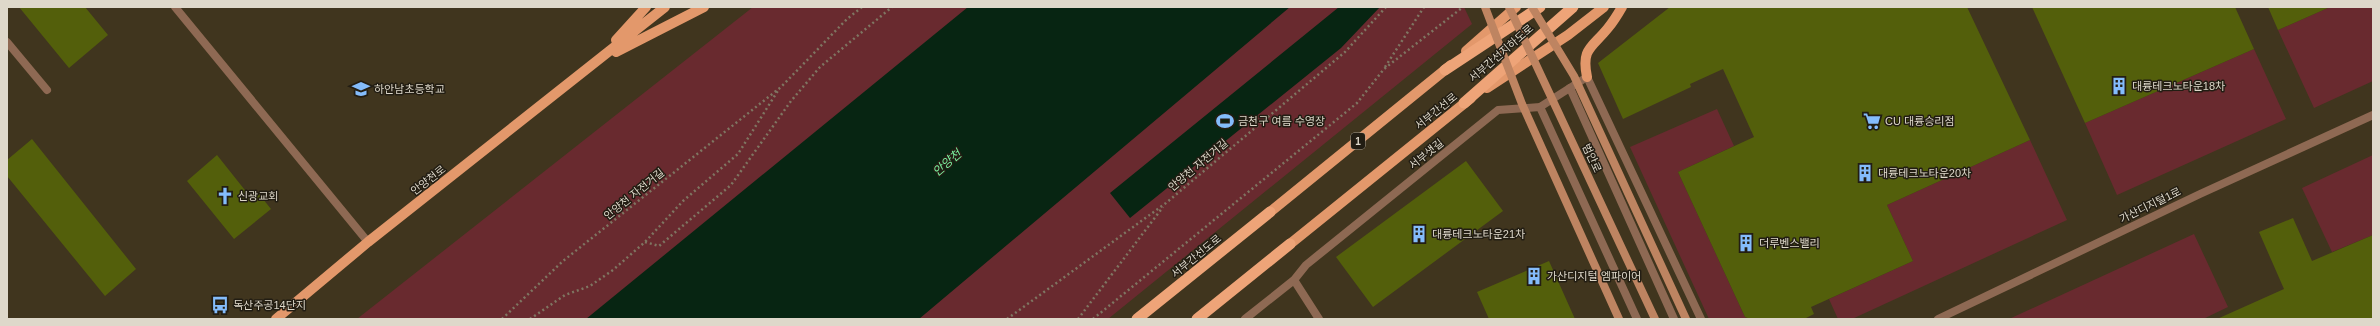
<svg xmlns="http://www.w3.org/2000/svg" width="2380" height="326" font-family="Helvetica,'Noto Sans KR',sans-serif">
  <rect width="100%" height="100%" fill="#40351e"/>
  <path fill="#692a2f" d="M 753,7 L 1464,7 L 1472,24 L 1108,319 L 357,319 Z
    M 2330,7 L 2373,7 L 2373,81 L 2314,108 L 2278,30 Z
    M 2254,49 L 2286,119 L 2117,195 L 2085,123 Z
    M 1717,109 L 1734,146 L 1678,172 L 1745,317 L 1750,319 L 1709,319 L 1630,147 Z
    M 2030,140 L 2067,220 L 1852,319 L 1838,319 L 1829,299 L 1913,261 L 1887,205 Z
    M 2373,155 L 2373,235 L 2332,252 L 2302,188 Z
    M 2194,234 L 2228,307 L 2203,319 L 2009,319 Z"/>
  <path fill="#072512" d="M 968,7 L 1290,7 L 919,319 L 586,319 Z
    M 1339,7 L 1380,7 L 1341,48 L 1130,218 L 1110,193 Z"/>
  <path fill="#535f0b" d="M 19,7 L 85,7 L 108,35 L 69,68 Z
    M 1670,7 L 1967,7 L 2030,140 L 1887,205 L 1913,261 L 1811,307 L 1814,314 L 1804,319 L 1750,319 L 1745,317 L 1678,172 L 1754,137 L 1723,69 L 1690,84 L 1691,87 L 1623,119 L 1598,63 Z
    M 2032,7 L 2235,7 L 2254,49 L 2085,123 Z
    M 2268,7 L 2330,7 L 2278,30 Z
    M 32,139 L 136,269 L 105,296 L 7,176 L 7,160 Z
    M 217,155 L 252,199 L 259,194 L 271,209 L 234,239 L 187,181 Z
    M 1466,161 L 1503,211 L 1373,307 L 1336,257 Z
    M 2293,218 L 2312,261 L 2373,235 L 2373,319 L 2217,319 L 2284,289 L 2259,232 Z
    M 1549,261 L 1575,319 L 1489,319 L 1477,292 Z"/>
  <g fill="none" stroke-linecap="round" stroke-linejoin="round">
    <path stroke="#7f7662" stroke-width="2.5" stroke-dasharray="2 3" stroke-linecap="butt" d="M 1385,67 L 1424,7
      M 645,242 L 659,246 L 731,185 L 791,101 L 820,67 L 892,7
      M 502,319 L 563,261 L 781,87 L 847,19 L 862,7
      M 530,319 L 565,295 L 590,286 L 613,270 L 645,242 L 683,201 L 738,154 L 779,89
      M 1007,319 L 1166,203 L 1345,52 L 1386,7
      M 1078,319 L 1163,207
      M 1093,319 L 1357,103 L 1384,69 L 1463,7"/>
    <path stroke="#8e6953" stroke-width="8" d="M 1587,77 L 1701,319
      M 1570,88 L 1674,319
      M 1540,107 L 1637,319"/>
    <path stroke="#8e6953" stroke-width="8" d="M 7,42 L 47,90
      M 1294,280 L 1319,319
      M 1245,319 L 1294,280 L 1306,265 L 1498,110 L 1540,107 L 1587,77"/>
    <path stroke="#8e6953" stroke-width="8" d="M 175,7 L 368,242
      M 1938,319 L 2200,194 L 2373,115"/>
    <path stroke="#e3986b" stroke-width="10" d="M 616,40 L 646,7
      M 1466,51 L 1516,7
      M 616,52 L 704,7
      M 1587,77 C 1581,48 1592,48 1608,28 C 1613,22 1618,14 1622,7
      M 1487,88 L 1568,35 L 1604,7
      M 1270,212 L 1451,65
      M 1290,244 L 1471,98
      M 276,319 L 368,242 L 665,7"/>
    <path stroke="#eea478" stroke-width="11" d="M 1445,70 L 1540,7
      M 1464,103 L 1573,7
      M 1137,319 L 1270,212
      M 1197,319 L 1290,244"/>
    <path stroke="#be8461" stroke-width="8" d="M 1485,7 L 1522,104 L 1619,319
      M 1509,7 L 1655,319
      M 1532,7 L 1574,76 L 1686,319"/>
  </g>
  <defs>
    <g id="building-bare" transform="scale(1.38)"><path d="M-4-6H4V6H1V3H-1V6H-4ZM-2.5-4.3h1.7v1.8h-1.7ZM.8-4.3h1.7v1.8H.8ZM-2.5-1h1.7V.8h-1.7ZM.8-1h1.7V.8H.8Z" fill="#84bcfb" stroke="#221d13" stroke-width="2.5" paint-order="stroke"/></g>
    <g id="school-bare" transform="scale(1.38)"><path d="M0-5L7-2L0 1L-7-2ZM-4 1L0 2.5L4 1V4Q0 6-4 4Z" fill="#84bcfb" stroke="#221d13" stroke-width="2.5" paint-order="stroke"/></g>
    <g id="stadium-bare" transform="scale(1.38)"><path d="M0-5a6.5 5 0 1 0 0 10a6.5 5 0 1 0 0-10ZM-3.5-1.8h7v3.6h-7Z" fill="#84bcfb" stroke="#221d13" stroke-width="2.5" paint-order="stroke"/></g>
    <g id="supermarket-bare" transform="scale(1.38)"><path d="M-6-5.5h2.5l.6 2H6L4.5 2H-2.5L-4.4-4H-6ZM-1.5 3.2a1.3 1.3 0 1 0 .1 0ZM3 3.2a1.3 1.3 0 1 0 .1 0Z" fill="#84bcfb" stroke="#221d13" stroke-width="2.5" paint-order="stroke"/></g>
    <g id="church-bare" transform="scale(1.38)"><path d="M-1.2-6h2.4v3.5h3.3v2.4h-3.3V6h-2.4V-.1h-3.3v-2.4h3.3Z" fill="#84bcfb" stroke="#221d13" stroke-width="2.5" paint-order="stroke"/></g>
    <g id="bus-bare" transform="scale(1.38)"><path d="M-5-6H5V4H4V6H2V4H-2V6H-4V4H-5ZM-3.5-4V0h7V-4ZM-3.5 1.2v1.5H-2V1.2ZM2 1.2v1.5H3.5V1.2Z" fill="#84bcfb" stroke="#221d13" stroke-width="2.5" paint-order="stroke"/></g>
  </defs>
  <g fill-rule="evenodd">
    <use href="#building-bare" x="2119" y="86"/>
    <use href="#school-bare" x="361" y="89"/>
    <use href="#stadium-bare" x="1225" y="121"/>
    <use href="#supermarket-bare" x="1872" y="121"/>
    <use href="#building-bare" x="1865" y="173"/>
    <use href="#church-bare" x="225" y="196"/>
    <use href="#building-bare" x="1419" y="234"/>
    <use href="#building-bare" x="1746" y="243"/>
    <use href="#building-bare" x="1534" y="276"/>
    <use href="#bus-bare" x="220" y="305"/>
  </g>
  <g text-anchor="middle" stroke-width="3" stroke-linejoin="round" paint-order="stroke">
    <rect fill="#221d13" stroke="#a6a093" stroke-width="1" x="1351" y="133" width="14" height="16" rx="3"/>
    <g font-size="10" font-weight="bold" fill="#ded8ca">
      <text x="1358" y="145">1</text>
    </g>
    <g font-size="11" fill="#ded8ca" stroke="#221d13">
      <text transform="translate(1501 53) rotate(-41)" y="4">서부간선지하도로</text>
      <text transform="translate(1436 111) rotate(-39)" y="4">서부간선로</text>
      <text transform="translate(1426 154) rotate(-39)" y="4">서부샛길</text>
      <text transform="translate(1592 158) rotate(65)" y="4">범안로</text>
      <text transform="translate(1198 165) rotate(-40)" y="4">안양천 자전거길</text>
      <text transform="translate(428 180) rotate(-38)" y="4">안양천로</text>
      <text transform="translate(634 194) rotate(-39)" y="4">안양천 자전거길</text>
      <text transform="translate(2150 205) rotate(-26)" y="4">가산디지털1로</text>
      <text transform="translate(1196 256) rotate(-39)" y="4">서부간선도로</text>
    </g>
    <g font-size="11" fill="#ded8ca" stroke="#221d13" text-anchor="start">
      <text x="2132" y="90">대륭테크노타운18차</text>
      <text x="374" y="93">하안남초등학교</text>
      <text x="1238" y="125">금천구 여름 수영장</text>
      <text x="1885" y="125">CU 대륭승리점</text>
      <text x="1878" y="177">대륭테크노타운20차</text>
      <text x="238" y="200">신광교회</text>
      <text x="1432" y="238">대륭테크노타운21차</text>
      <text x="1759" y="247">더루벤스밸리</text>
      <text x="1547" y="280">가산디지털 엠파이어</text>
      <text x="233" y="309">독산주공14단지</text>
    </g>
    <g font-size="12" font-style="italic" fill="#7af19f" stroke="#221d13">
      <text transform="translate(947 163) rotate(-40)" y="4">안양천</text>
    </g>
  </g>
  <rect width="2380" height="326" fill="none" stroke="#ded8ca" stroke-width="16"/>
</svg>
